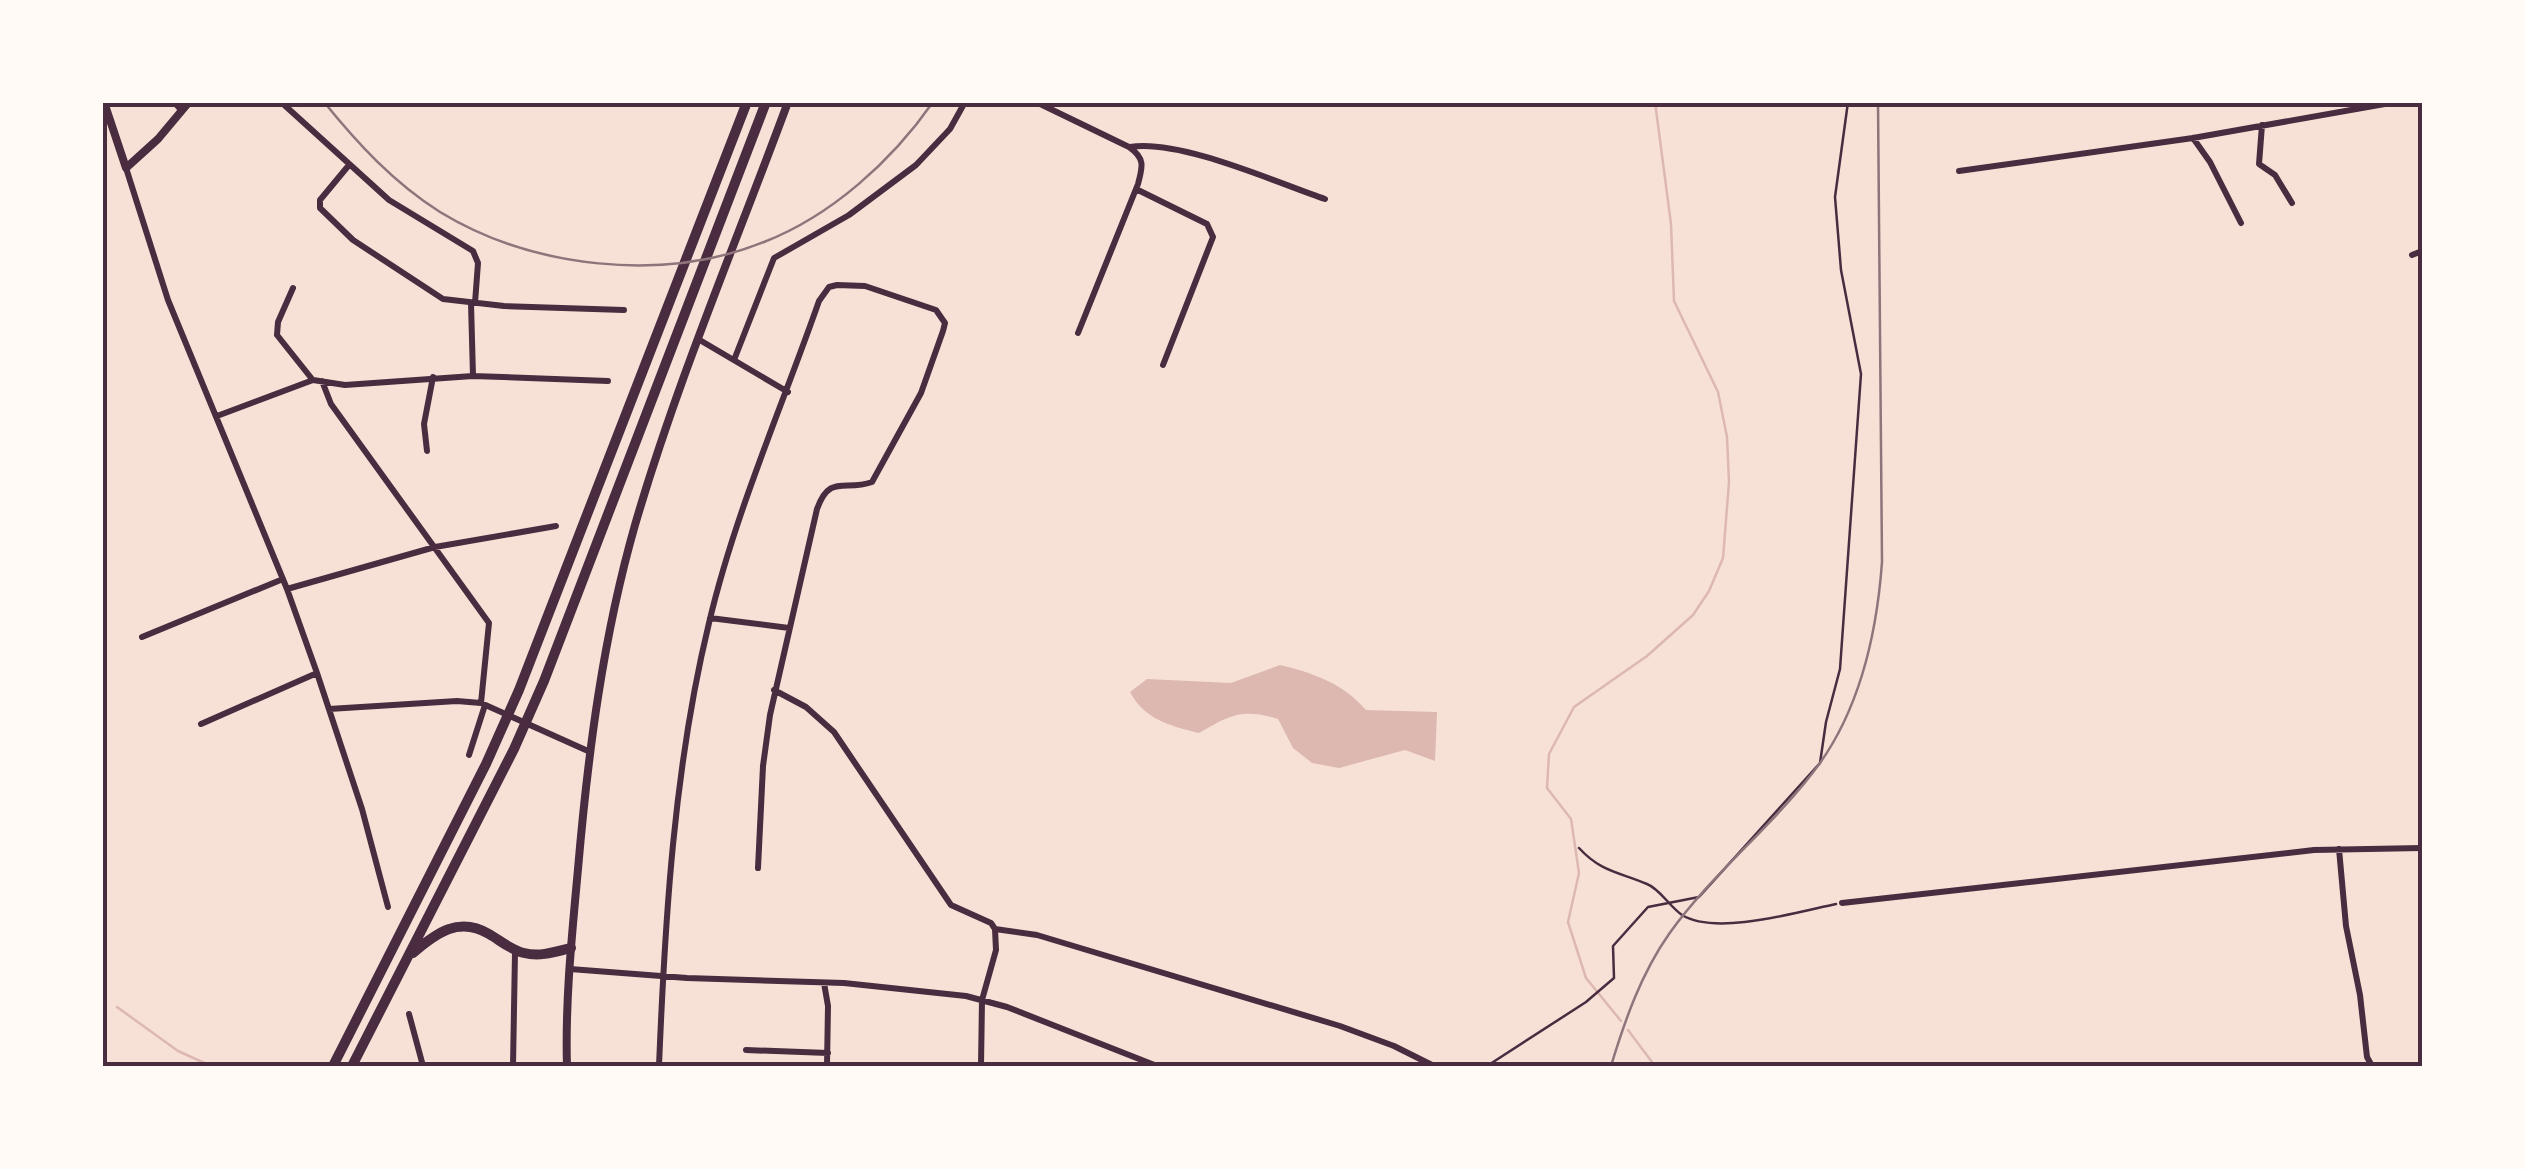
<svg xmlns="http://www.w3.org/2000/svg" width="2525" height="1169" font-family="Merriweather,serif">
  <rect width="100%" height="100%" fill="#f7e1d7"/>
  <path fill="#dcb8b0" d="M 1280,665 C 1313,673 1343,683 1366,710 L 1437,712 L 1435,761 L 1405,750 L 1339,768 L 1312,763 L 1293,748 L 1278,719 C 1242,708 1230,715 1199,733 C 1170,726 1144,719 1130,692 L 1147,679 L 1231,683 Z"/>
  <g fill="none" stroke-linecap="round" stroke-linejoin="round">
    <path stroke="#dcb8b0" stroke-width="2.5" d="M 117,1007 L 178,1051 L 211,1066
      M 1621,1021 L 1586,978 L 1568,922 L 1579,873 L 1571,819 L 1547,788 L 1549,754 L 1574,707 L 1647,656 L 1693,615 L 1709,591 L 1723,558 L 1729,482 L 1727,437 L 1718,392 L 1674,301 L 1671,224 L 1655,102
      M 1628,1030 L 1655,1066"/>
    <path stroke="#4a2c40" stroke-width="2.5" d="M 1579,848 C 1601,872 1619,872 1647,884 C 1660,889 1669,906 1682,915 C 1716,936 1798,912 1836,904
      M 1487,1066 L 1586,1002 L 1614,978 L 1613,946 L 1648,907 L 1699,897 L 1820,763 L 1826,722 L 1840,669 L 1861,374 L 1841,270 L 1835,197 L 1848,102"/>
    <path stroke="#4a2c40" stroke-width="6" d="M 174,102 L 182,111
      M 281,102 L 389,200 L 473,251 L 478,263 L 475,303
      M 1036,102 L 1129,147 C 1145,158 1143,166 1138,184 L 1078,333
      M 2262,125 L 2259,164 L 2275,175 L 2292,203
      M 2193,138 L 2210,162 L 2241,223
      M 1130,147 C 1180,139 1275,182 1325,199
      M 349,165 L 320,200 L 320,208 L 353,240 L 443,299 L 504,306 L 624,310
      M 126,168 L 168,300 L 287,589 L 317,673 L 362,809 L 388,907
      M 1959,171 L 2193,138 L 2396,102
      M 1136,189 L 1207,224 L 1213,237 L 1163,365
      M 2412,255 L 2422,251
      M 293,288 L 278,322 L 277,335 L 312,379
      M 471,303 L 473,376
      M 698,339 L 788,392
      M 734,360 L 774,258 L 849,215 L 916,165 L 950,129 L 965,102
      M 322,381 L 331,404 L 489,623 L 481,703
      M 217,416 L 313,380 L 345,385 L 473,376 L 608,381
      M 427,451 L 424,424 L 433,377
      M 287,589 L 435,547 L 556,526
      M 710,618 L 789,628
      M 142,637 L 283,579
      M 774,690 L 806,707 L 834,732 L 951,905 L 991,923 L 995,929 L 996,950 L 982,1000 L 981,1066
      M 329,709 L 457,701 L 481,703 L 588,751
      M 201,724 L 317,673
      M 469,755 L 485,705
      M 2339,849 L 2346,926 L 2360,995 L 2367,1057 L 2372,1066
      M 1842,903 L 2314,850 L 2422,848
      M 995,929 L 1037,935 L 1340,1026 L 1394,1046 L 1434,1066
      M 570,969 L 687,978 L 844,983 L 966,996 L 1007,1007 L 1157,1066
      M 824,983 L 828,1006 L 827,1066
      M 409,1014 L 423,1066
      M 746,1050 L 828,1053
      M 513,1066 L 515,952
      M 659,1066 C 665,919 674,767 709,623 C 735,513 782,407 819,301 L 829,287 L 837,285 L 865,286 L 936,310 L 945,323 L 943,331 L 921,393 L 872,482 C 845,492 830,473 817,509 L 770,715 L 763,766 L 758,868"/>
    <path stroke="#4a2c40" stroke-width="8" d="M 104,102 L 126,168 L 158,139 L 189,102"/>
    <path stroke="#4a2c40" stroke-width="8" d="M 567,1066 C 565,1001 572,934 578,869 C 588,753 603,637 635,525 C 677,381 736,243 788,102"/>
    <path stroke="#4a2c40" stroke-width="10" d="M 413,953 C 436,933 459,916 489,934 C 501,941 511,950 524,953 C 540,957 555,952 571,948
      M 333,1066 L 486,764 L 519,690 L 747,102
      M 352,1066 L 514,749 L 544,681 L 766,102"/>
    <path stroke="#8f747c" stroke-width="2.5" d="M 324,102 C 358,144 394,183 440,212 C 532,268 663,283 764,242 C 831,216 892,161 933,102
      M 1611,1066 C 1625,1020 1641,974 1669,934 C 1713,872 1775,825 1820,763 C 1861,705 1877,631 1882,562 L 1878,102"/>
  </g>
  <rect width="2525" height="1169" fill="none" stroke="#fffaf5" stroke-width="210"/>
  <rect x="105" y="105" width="2315" height="959" fill="none" stroke="#4a2c40" stroke-width="4"/>
</svg>
